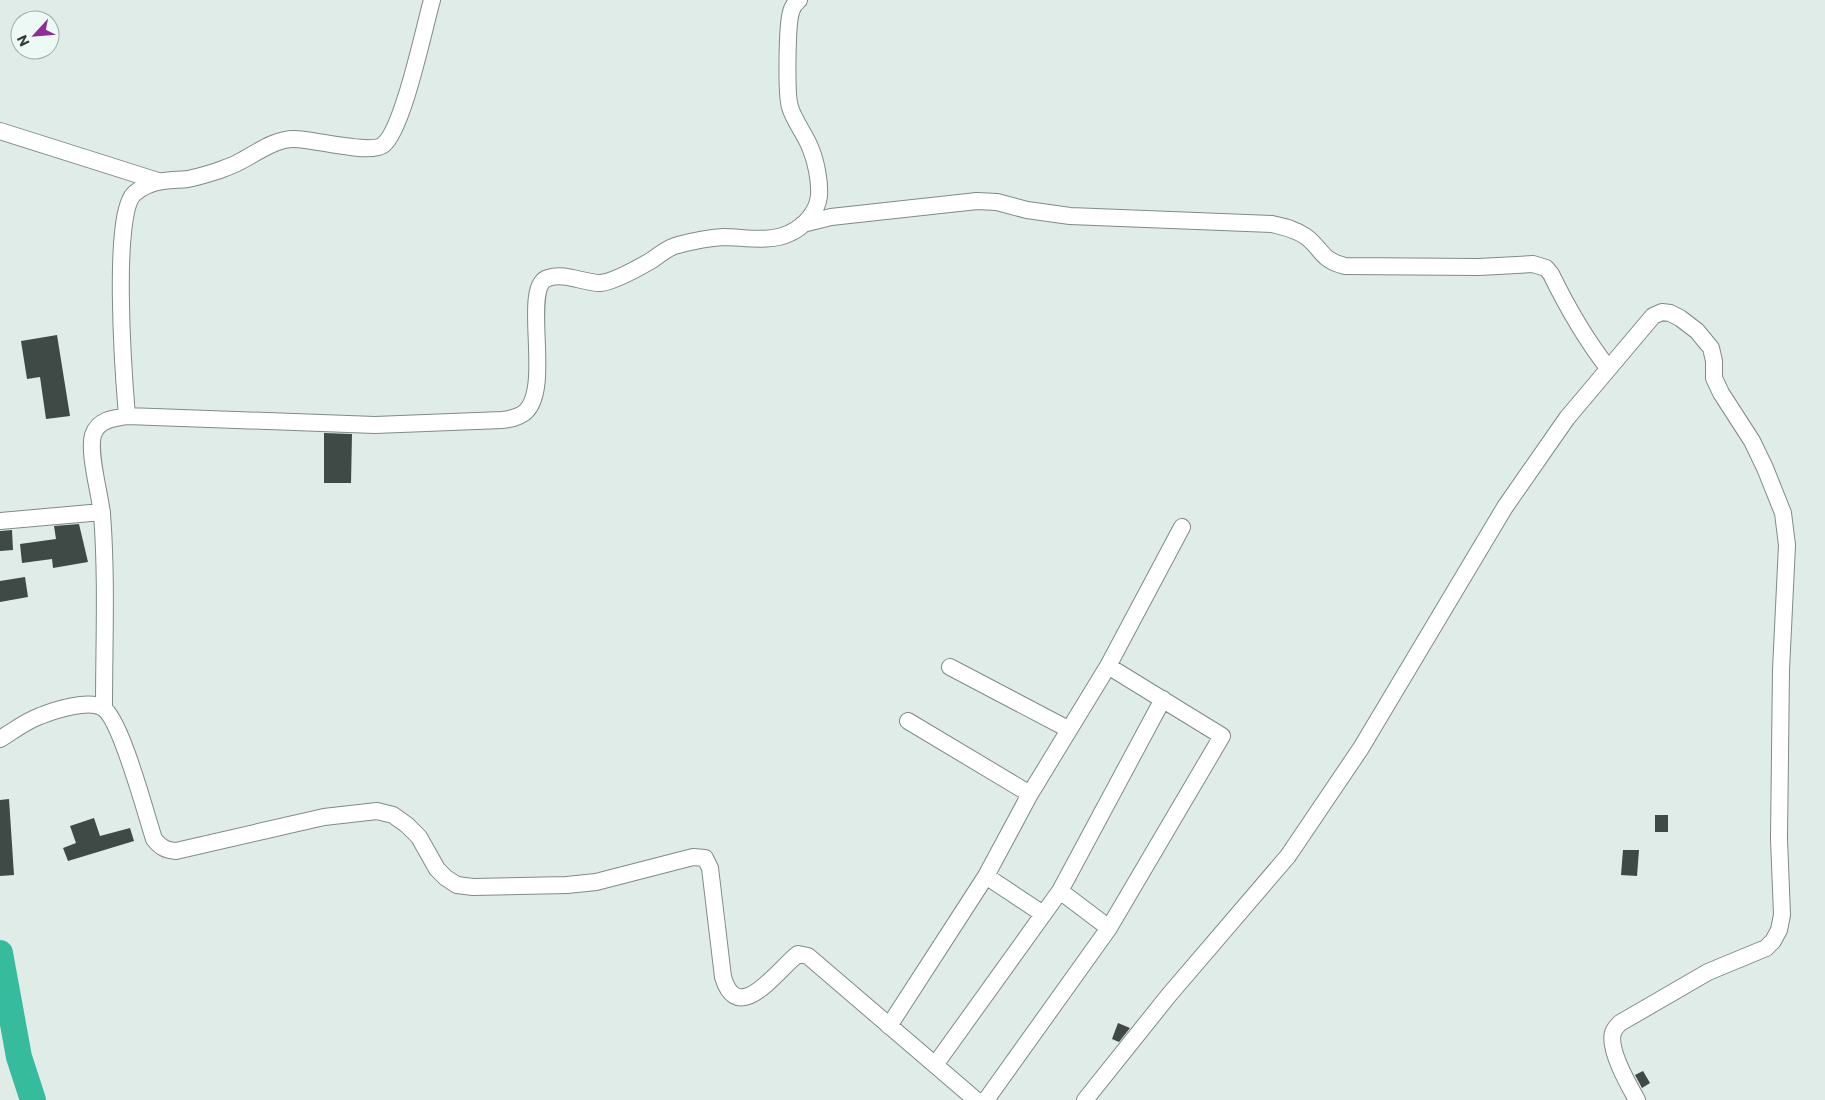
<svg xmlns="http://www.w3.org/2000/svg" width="1825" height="1100" font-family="Commissioner,sans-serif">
  <rect width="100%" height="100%" fill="#dfece8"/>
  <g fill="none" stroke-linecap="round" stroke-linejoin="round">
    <path stroke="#36bb9d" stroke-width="26" d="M 0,953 L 19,1057 L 33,1100"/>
  </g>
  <path fill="#3f4946" d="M 57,335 L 70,416 L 46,419 L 40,377 L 27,379 L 21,341 Z
    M 324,433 L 352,434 L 351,483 L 324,483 Z
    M 79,524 L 88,562 L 53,568 L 52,559 L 22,563 L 20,544 L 56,539 L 54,526 Z
    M 12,530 L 13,550 L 0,551 L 0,531 Z
    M 25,577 L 28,597 L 0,602 L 0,581 Z
    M 9,799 L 14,875 L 0,876 L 0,800 Z
    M 1655,815 L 1668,815 L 1668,832 L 1655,832 Z
    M 94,818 L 100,836 L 130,828 L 134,841 L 68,861 L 63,848 L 76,843 L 70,826 Z
    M 1623,850 L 1639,850 L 1637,876 L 1621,875 Z
    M 1118,1023 L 1130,1028 L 1119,1042 L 1112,1039 Z
    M 1643,1071 L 1650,1083 L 1642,1088 L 1635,1075 Z"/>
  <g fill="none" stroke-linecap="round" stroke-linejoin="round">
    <g stroke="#7f8b87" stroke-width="18">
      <path id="minor" d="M 0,131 L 158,181
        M 803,224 L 831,217 L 977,201 L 997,202 L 1027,210 L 1070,216 L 1272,224 C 1284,227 1295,229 1305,236 C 1323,249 1320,260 1345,266 L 1479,267 L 1533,264 L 1546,268 L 1551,274 C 1568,309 1584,337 1608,368
        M 127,416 C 124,381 111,211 135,193 C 152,179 168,181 188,179 C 198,177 208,174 217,171 C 225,168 232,166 239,162 C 255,154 274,139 294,139 C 314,139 369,155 383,145 C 403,130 424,28 432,0
        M 0,521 L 102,512
        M 950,667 L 1068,729
        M 104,708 C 104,644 107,579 102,514 C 100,494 88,453 93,435 C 98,420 113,418 127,416 L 375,425 L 502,420 C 510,419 517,418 524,413 C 554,390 520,286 548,278 C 565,272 583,283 600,283 C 614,282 640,267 652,260 C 661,254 668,247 678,245 C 693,241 707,238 723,237 C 744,237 770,243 790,233 C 805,226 817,212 819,196 C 820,181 816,161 810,147 C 805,134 794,121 790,107 C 786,95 787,25 791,12 C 792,8 795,3 799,0
        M 908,721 L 1030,794
        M 0,739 C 13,731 26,721 40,716 C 55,710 89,699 103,708 C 121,719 146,815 154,839 C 161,848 166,850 176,851 L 324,817 L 377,811 L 393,815 L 407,825 L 419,837 L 437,869 L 446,878 L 457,885 L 473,887 L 567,885 L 596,882 L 693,857 L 705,858 L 710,868 L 723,977 C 738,1028 778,969 798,954 L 808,956 L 976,1100
        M 986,876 L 1043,914
        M 1060,891 L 1109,928
        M 889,1026 L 986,876 L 1030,794 L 1108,666 L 1182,527
        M 935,1065 L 1060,891 L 1163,699
        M 986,1100 L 1109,928 L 1222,736 L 1108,666
        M 1085,1100 L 1169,995 L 1288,856 L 1361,748 L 1505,507 L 1567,418 L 1653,316 L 1662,312 L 1670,313 L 1680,318 L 1697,331 L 1711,348 L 1714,361 L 1714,378 L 1721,393 L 1752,441 L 1765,468 L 1783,513 L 1787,545 L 1781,670 L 1779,839 L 1782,915 L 1779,930 L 1773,941 L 1766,948 L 1708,972 L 1620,1023 C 1618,1025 1614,1029 1613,1033 C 1608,1049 1629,1086 1637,1100"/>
    </g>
    <use href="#minor" stroke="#fff" stroke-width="16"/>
  </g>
  <g transform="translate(35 35) rotate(244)"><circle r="24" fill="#ecf9f5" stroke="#a3adaa"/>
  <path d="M0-4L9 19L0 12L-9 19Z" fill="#8d2d96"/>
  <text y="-8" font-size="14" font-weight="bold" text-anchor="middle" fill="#363b39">N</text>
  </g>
</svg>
